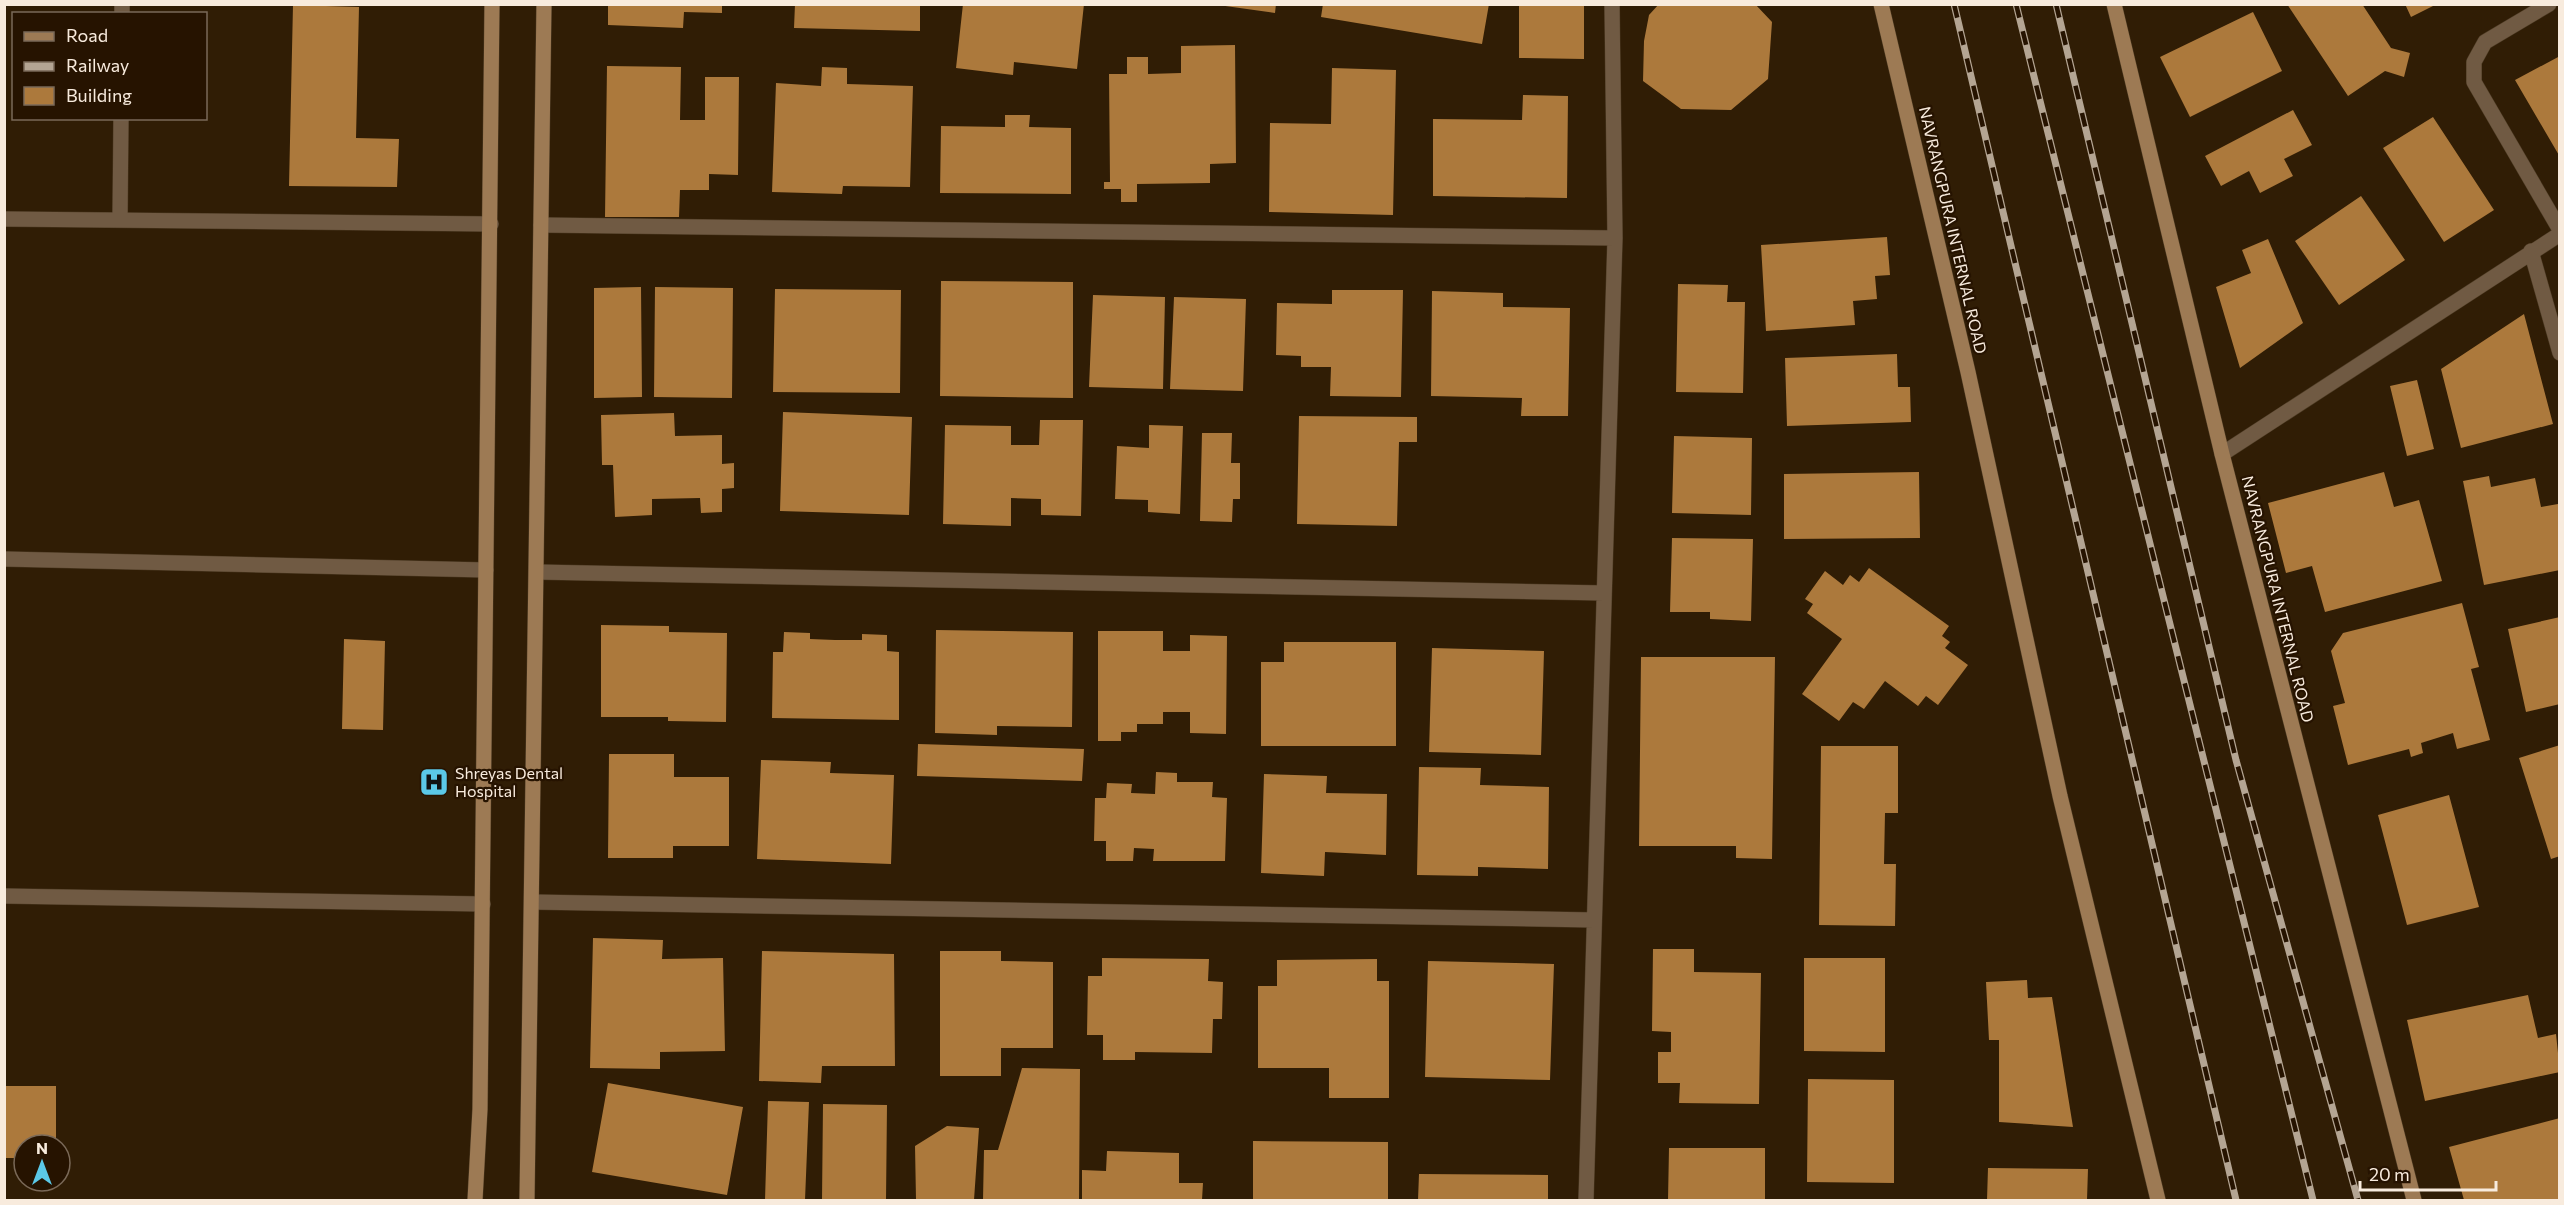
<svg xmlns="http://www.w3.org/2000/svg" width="2564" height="1205" font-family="Commissioner,sans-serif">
  <rect width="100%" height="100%" fill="#301d05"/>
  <path fill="#ac793c" d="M 608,4 L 722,4 L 722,13 L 684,12 L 683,28 L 608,25 Z
    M 795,4 L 920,4 L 920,31 L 794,28 Z
    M 963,4 L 1084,4 L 1077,69 L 1014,62 L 1013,75 L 956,68 Z
    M 1211,4 L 1276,4 L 1275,13 Z
    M 1323,4 L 1489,4 L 1482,44 L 1321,17 Z
    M 1519,4 L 1584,4 L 1584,59 L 1519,58 Z
    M 1659,4 L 1755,4 L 1772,22 L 1768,79 L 1731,110 L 1681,109 L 1643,81 L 1644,41 L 1649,15 Z
    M 2287,4 L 2362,4 L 2391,48 L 2410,53 L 2404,77 L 2385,71 L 2348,96 Z
    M 2405,4 L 2437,4 L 2411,17 Z
    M 293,5 L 359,7 L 356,138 L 399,139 L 397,187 L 289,186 Z
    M 2253,12 L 2282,71 L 2190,117 L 2160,57 Z
    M 1235,45 L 1236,163 L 1210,164 L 1210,183 L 1137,184 L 1137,202 L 1121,202 L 1121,189 L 1104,189 L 1104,182 L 1110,182 L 1109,74 L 1127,74 L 1127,57 L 1148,57 L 1148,74 L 1181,73 L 1181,46 Z
    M 2560,56 L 2560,157 L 2515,80 Z
    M 607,66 L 681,67 L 680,120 L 705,120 L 705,77 L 739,77 L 738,175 L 709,174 L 709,190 L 680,190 L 679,217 L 605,217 Z
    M 822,67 L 847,68 L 847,84 L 913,86 L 910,187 L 843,186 L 842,194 L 772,192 L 776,83 L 821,86 Z
    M 1332,68 L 1396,70 L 1393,215 L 1269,212 L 1270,123 L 1331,124 Z
    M 1523,95 L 1568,96 L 1567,198 L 1433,196 L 1433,119 L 1522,120 Z
    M 2293,110 L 2312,145 L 2284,159 L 2293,176 L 2260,193 L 2249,171 L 2221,186 L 2205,156 Z
    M 1005,115 L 1030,115 L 1029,127 L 1071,128 L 1071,194 L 940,193 L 941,126 L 1005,127 Z
    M 2433,117 L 2494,210 L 2444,242 L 2383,148 Z
    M 2361,196 L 2405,260 L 2339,305 L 2295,241 Z
    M 1887,237 L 1890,275 L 1875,276 L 1877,299 L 1853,301 L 1855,325 L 1766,331 L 1761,245 Z
    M 2268,239 L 2303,323 L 2240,368 L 2216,287 L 2251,273 L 2242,250 Z
    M 941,281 L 1073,282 L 1073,398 L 940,396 Z
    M 1678,284 L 1728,285 L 1727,302 L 1745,302 L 1743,393 L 1676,392 Z
    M 641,287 L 642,397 L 594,398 L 594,288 Z
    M 655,287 L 733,288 L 732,398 L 654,397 Z
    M 775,289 L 901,290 L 900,393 L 773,392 Z
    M 1332,290 L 1403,290 L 1401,397 L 1330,396 L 1331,367 L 1301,367 L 1301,356 L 1276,355 L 1277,303 L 1332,304 Z
    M 1432,291 L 1503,293 L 1503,307 L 1570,308 L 1568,416 L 1521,416 L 1522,398 L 1431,396 Z
    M 1093,295 L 1165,297 L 1163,389 L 1089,387 Z
    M 1174,297 L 1246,299 L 1243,391 L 1170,389 Z
    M 2524,314 L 2553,424 L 2461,448 L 2441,369 Z
    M 1897,354 L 1898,387 L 1910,387 L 1911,422 L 1787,426 L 1785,358 Z
    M 2417,380 L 2434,449 L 2407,456 L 2390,386 Z
    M 783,412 L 912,417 L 909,515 L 780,511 Z
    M 674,413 L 675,436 L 722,435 L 722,464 L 734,463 L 734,488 L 722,489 L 722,512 L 701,513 L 700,498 L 652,499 L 652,515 L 615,517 L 613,465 L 602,465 L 601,415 Z
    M 1299,416 L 1417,417 L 1417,442 L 1399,442 L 1397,526 L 1297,524 Z
    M 1040,420 L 1083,420 L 1081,516 L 1041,515 L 1041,499 L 1011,498 L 1011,526 L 943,524 L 945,425 L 1011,426 L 1011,445 L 1039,445 Z
    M 1149,425 L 1183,426 L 1180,514 L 1148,512 L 1148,500 L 1115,499 L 1117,446 L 1149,448 Z
    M 1202,433 L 1232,433 L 1231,463 L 1240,463 L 1240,499 L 1233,499 L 1232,522 L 1200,521 Z
    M 1674,436 L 1752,438 L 1751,515 L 1672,513 Z
    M 1919,472 L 1920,538 L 1784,539 L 1784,474 Z
    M 2384,472 L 2394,507 L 2419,500 L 2442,581 L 2325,612 L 2312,566 L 2286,573 L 2268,503 Z
    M 2489,476 L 2491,487 L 2535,478 L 2541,507 L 2558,504 L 2560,570 L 2484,585 L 2463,481 Z
    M 1672,538 L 1753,539 L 1751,621 L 1710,619 L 1710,612 L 1670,612 Z
    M 1869,568 L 1949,626 L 1942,636 L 1950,642 L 1945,648 L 1968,665 L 1938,705 L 1926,696 L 1918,706 L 1885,681 L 1864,709 L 1853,702 L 1839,721 L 1802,694 L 1842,639 L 1807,613 L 1813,604 L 1805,599 L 1825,571 L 1843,585 L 1850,575 L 1859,582 Z
    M 2462,603 L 2479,667 L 2471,669 L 2490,740 L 2457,749 L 2453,733 L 2421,743 L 2423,753 L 2411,757 L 2409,749 L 2348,765 L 2333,706 L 2345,703 L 2331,651 L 2343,633 Z
    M 2560,617 L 2560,704 L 2526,712 L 2508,629 Z
    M 601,625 L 669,626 L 669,632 L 727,633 L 726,722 L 668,721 L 668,717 L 601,717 Z
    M 936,630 L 1073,632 L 1072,727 L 997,726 L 997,735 L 935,733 Z
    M 1098,631 L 1163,631 L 1163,651 L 1190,651 L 1190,635 L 1227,636 L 1226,734 L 1190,733 L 1190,712 L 1163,712 L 1163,724 L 1137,724 L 1137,732 L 1121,732 L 1121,741 L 1098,741 Z
    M 784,632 L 810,633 L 810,639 L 835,640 L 862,640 L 862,634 L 887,635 L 887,651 L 899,652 L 899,720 L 772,718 L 773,652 L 783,652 Z
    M 344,639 L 385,641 L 383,730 L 342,729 Z
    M 1284,642 L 1396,642 L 1396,746 L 1261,746 L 1261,662 L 1284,662 Z
    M 1432,648 L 1544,651 L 1541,755 L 1429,752 Z
    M 1641,657 L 1775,657 L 1772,859 L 1736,858 L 1736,846 L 1639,846 Z
    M 918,744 L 1084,749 L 1082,781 L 917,776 Z
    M 2560,745 L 2560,856 L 2551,859 L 2519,758 Z
    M 1821,746 L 1898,746 L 1898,813 L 1885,813 L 1884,864 L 1896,864 L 1895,926 L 1819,925 Z
    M 609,754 L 674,754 L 674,777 L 729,777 L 729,846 L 673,846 L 673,858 L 608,858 Z
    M 761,760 L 831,762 L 830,773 L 894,775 L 891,864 L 757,859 Z
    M 1419,767 L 1481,768 L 1480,785 L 1549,787 L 1548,869 L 1478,867 L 1478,876 L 1417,875 Z
    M 1156,772 L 1177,773 L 1177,782 L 1213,782 L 1212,797 L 1227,798 L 1225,861 L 1153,861 L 1154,849 L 1134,848 L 1133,861 L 1106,861 L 1106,841 L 1094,841 L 1095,798 L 1106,798 L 1107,783 L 1132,784 L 1131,793 L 1155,794 Z
    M 1264,774 L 1327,776 L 1326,793 L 1387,794 L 1386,855 L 1325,852 L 1324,876 L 1261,873 Z
    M 2449,795 L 2479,907 L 2407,925 L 2378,815 Z
    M 593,938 L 663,940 L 662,959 L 723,958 L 725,1051 L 660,1052 L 660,1069 L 590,1068 Z
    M 1653,949 L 1694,949 L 1694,972 L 1761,973 L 1759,1104 L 1679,1103 L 1680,1083 L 1658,1083 L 1658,1052 L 1671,1052 L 1671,1032 L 1652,1031 Z
    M 762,951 L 894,954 L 895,1066 L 822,1066 L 821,1083 L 759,1081 Z
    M 940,951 L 1001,951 L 1001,961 L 1053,962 L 1053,1048 L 1001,1048 L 1001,1076 L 940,1076 Z
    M 1102,958 L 1209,959 L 1208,981 L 1223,982 L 1222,1019 L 1213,1019 L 1212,1053 L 1135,1052 L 1135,1060 L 1103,1060 L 1103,1035 L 1087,1035 L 1088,976 L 1102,976 Z
    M 1804,958 L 1885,958 L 1885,1052 L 1804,1051 Z
    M 1377,959 L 1377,981 L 1389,981 L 1389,1098 L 1329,1098 L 1329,1068 L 1258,1068 L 1258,986 L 1277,986 L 1277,960 Z
    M 1428,961 L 1554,964 L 1550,1080 L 1425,1077 Z
    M 2027,980 L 2028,998 L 2052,997 L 2073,1127 L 1999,1122 L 1999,1040 L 1989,1040 L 1986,982 Z
    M 2528,995 L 2538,1038 L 2556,1034 L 2560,1072 L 2425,1101 L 2407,1020 Z
    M 1022,1068 L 1080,1069 L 1079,1200 L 983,1200 L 984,1150 L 998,1150 Z
    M 1808,1079 L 1894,1080 L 1894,1183 L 1807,1182 Z
    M 608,1083 L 743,1107 L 727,1195 L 592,1172 Z
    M 4,1086 L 56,1086 L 56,1145 L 24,1145 L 24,1158 L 4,1158 Z
    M 768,1101 L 809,1102 L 805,1200 L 765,1200 Z
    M 823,1104 L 887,1105 L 886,1200 L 822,1200 Z
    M 2560,1118 L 2560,1200 L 2464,1200 L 2449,1147 Z
    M 947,1126 L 979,1128 L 974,1200 L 916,1200 L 915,1146 Z
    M 1253,1141 L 1388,1142 L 1388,1200 L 1253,1200 Z
    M 1669,1148 L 1765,1148 L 1765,1200 L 1668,1200 Z
    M 1107,1151 L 1179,1153 L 1179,1183 L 1203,1183 L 1202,1200 L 1082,1200 L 1082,1170 L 1106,1171 Z
    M 1988,1168 L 2088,1169 L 2087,1200 L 1987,1200 Z
    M 1419,1174 L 1548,1175 L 1548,1200 L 1418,1200 Z"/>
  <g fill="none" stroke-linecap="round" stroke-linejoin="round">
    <g stroke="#4c3a23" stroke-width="16">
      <path id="street" d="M 2549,4 L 2485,42 L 2474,62 L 2474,82 L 2560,230
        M 122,14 L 122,4
        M 4,219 L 491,224
        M 120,219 L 121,118
        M 541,225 L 1615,238
        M 2531,251 L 2560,353
        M 2222,454 L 2560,234
        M 4,559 L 486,570
        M 537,572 L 1604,593
        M 4,896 L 483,904
        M 532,902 L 1594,920
        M 1586,1200 L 1615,238 L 1612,4"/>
    </g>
    <g stroke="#4c3a23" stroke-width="16">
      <path id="secondary" d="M 1881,4 L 1968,372 L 2060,796 L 2158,1200
        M 2114,4 L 2222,454 L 2414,1200
        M 475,1200 L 480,1109 L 492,4
        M 527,1200 L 544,4"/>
    </g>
    <use href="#street" stroke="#705a43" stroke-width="15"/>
    <use href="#secondary" stroke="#9d7a54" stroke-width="15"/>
    <g stroke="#b4a593" stroke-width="7">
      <path id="rail" d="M 1954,4 L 2236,1200
        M 2016,4 L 2313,1200
        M 2056,4 L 2236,760 L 2358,1200"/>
    </g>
    <use href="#rail" stroke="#261300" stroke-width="4.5" stroke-dasharray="14" stroke-linecap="butt"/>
  </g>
  <defs>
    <g id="hospital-square" transform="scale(1.5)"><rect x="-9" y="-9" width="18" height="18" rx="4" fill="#5bc8e7" stroke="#261300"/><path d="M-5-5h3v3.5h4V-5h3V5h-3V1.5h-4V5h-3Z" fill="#111"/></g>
  </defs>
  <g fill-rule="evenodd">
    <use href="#hospital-square" x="434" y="782"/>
  </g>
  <g text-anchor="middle" stroke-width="4.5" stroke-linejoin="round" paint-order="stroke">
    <g font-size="16" fill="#f8ebdd" stroke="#261300">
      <text transform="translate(1953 230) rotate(77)" y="6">NAVRANGPURA INTERNAL ROAD</text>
      <text transform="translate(2278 599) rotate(76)" y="6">NAVRANGPURA INTERNAL ROAD</text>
    </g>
    <g font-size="16" fill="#f8ebdd" stroke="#261300" text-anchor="start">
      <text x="455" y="779">Shreyas Dental<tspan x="455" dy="18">Hospital</tspan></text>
    </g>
  </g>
  <rect width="2564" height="1205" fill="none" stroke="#f8ebdd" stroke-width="12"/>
  <rect x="12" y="12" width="195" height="108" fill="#261300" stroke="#7a6958" stroke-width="1.5"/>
  <rect x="24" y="32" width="30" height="9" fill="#9d7a54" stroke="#7a6958" stroke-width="1.5"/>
  <text x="66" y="42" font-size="18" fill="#f8ebdd">Road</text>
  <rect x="24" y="62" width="30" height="9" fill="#b4a593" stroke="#7a6958" stroke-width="1.5"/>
  <text x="66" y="72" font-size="18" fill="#f8ebdd">Railway</text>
  <rect x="24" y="87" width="30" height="18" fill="#ac793c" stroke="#7a6958" stroke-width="1.5"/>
  <text x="66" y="102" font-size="18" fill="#f8ebdd">Building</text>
  <g transform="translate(42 1163)"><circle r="28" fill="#261300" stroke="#7a6958" stroke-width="1.5"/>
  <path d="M0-4.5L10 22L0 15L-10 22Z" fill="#5bc8e7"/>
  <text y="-9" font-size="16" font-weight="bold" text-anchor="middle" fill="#f8ebdd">N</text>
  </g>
  <path d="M2360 1181v9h136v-9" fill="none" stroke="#f8ebdd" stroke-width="3"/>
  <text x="2369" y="1181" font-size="18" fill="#f8ebdd" stroke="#261300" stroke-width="4.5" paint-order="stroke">20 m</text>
</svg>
